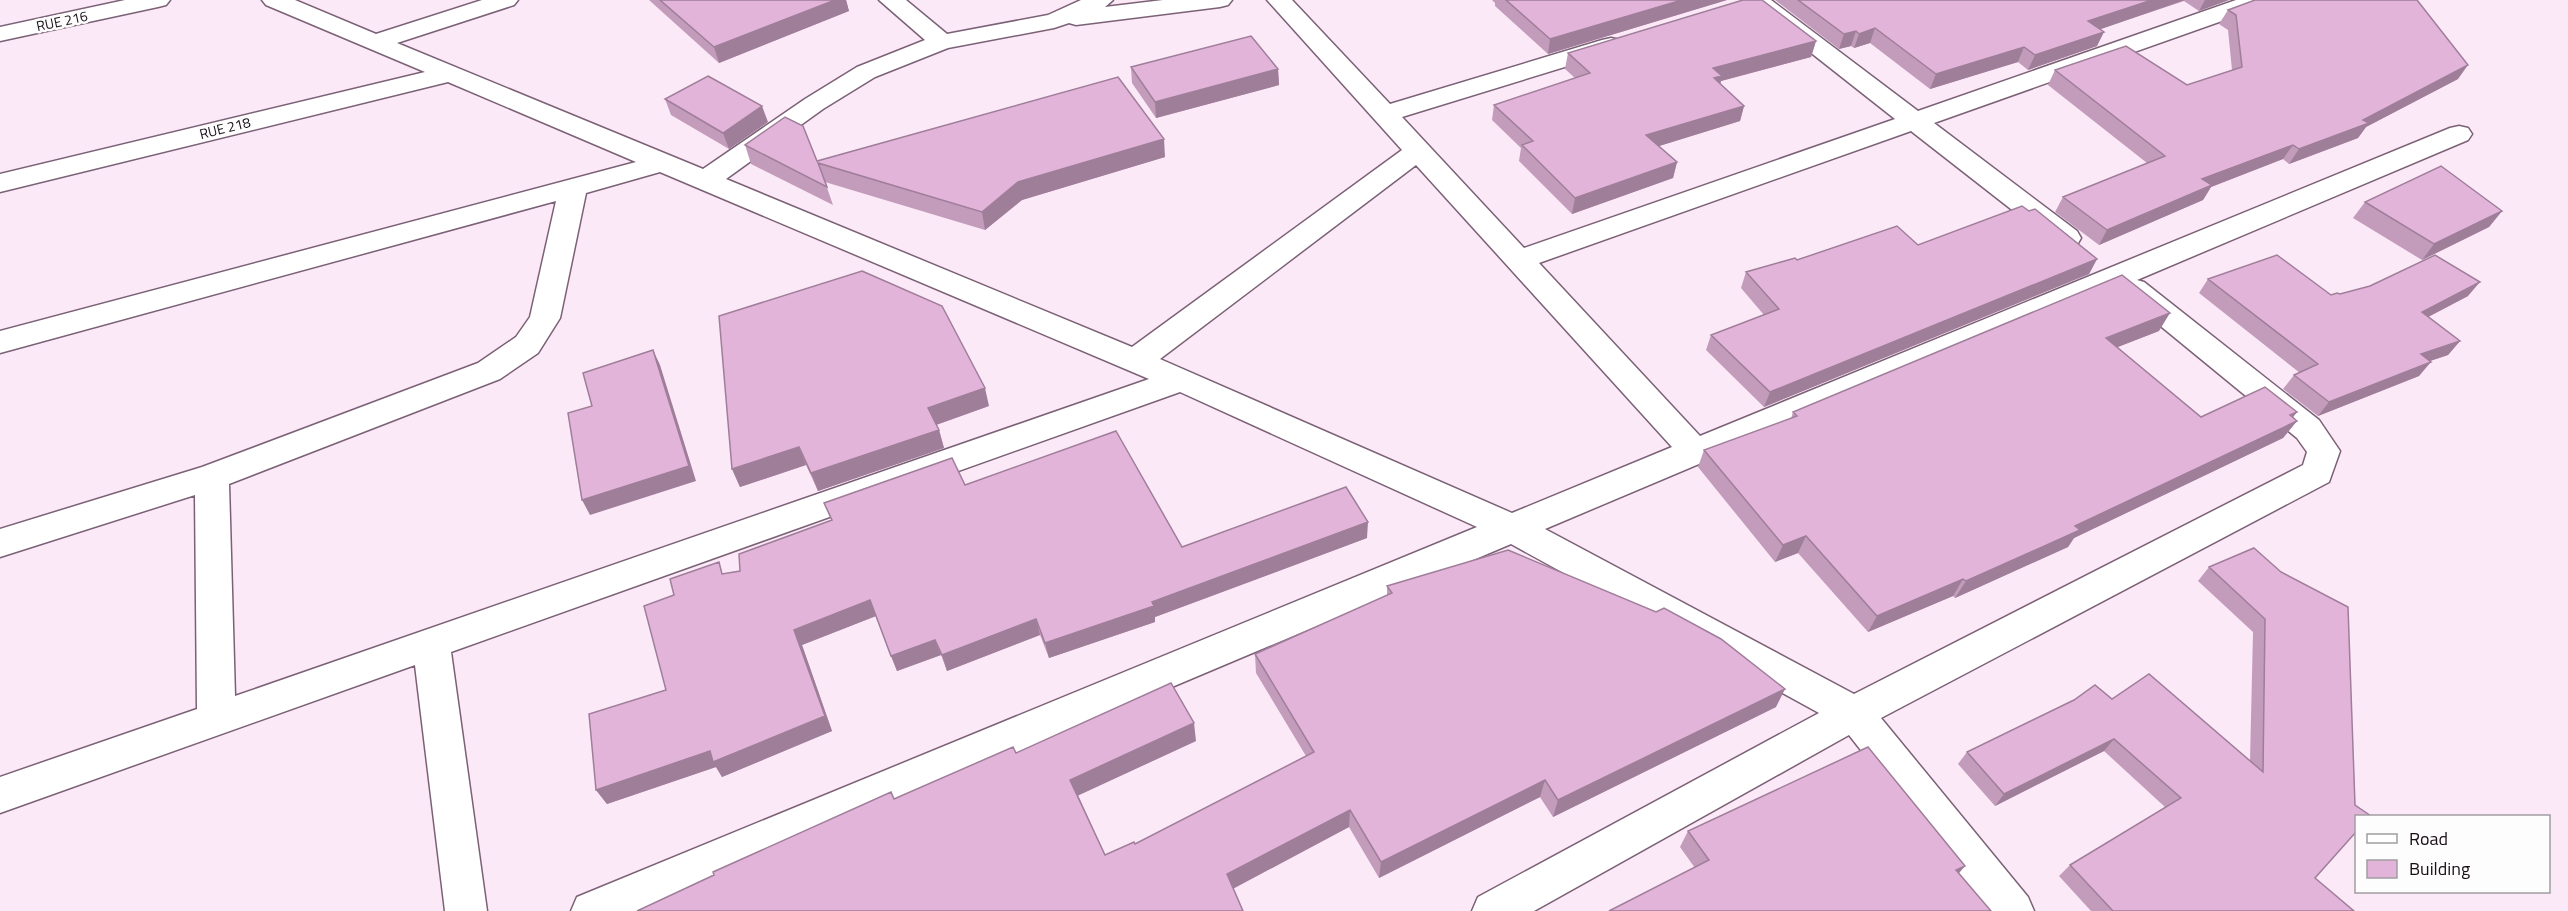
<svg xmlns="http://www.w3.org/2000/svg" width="2568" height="911" font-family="'Titillium Web',sans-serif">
  <rect width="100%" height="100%" fill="#fce9f8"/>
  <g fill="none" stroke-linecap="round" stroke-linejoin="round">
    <g stroke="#7b6176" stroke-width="3">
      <path id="minor" d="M 262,0 L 295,0 L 376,34 L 482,0 L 518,0 L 514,5 L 397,43 L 703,169 L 805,99 L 857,67 L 925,40 L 879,0 L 906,0 L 947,34 L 1048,15 L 1081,0 L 1113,0 L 1105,7 L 1163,0 L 1232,0 L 1228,5 L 1220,7 L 1076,25 L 1069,23 L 1054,28 L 948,48 L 875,77 L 823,109 L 726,179 L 1132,347 L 1402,150 L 1267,0 L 1292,0 L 1390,104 L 1602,40 L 1611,38 L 1620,40 L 1623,45 L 1620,50 L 1402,117 L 1524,248 L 1895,119 L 1744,0 L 1771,0 L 1918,111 L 2236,0 L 2271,0 L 2267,5 L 1934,123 L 2077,231 L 2081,238 L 2077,245 L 2067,247 L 2057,245 L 1911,131 L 1539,263 L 1700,436 L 2450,128 L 2459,126 L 2468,128 L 2472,134 L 2468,140 L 2137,280 L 2144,282 L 2319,420 L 2340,451 L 2329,482 L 1881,718 L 2028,897 L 2034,911 L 1987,911 L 1849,735 L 1534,911 L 1472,911 L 1478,897 L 1819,713 L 1511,544 L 641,911 L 571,911 L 577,897 L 1477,527 L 1180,392 L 451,652 L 487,911 L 445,911 L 415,665 L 0,813 L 0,777 L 197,709 L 195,495 L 0,557 L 0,529 L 202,467 L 478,363 L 516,337 L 530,317 L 556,201 L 0,353 L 0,331 L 636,162 L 448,82 L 0,192 L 0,174 L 425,72 L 266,5 ZM 1416,165 L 1672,447 L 1512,513 L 1160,359 ZM 660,172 L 1149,379 L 235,696 L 229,484 L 500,379 L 538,353 L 560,318 L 586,193 ZM 2121,286 L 2119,289 L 2124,296 L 2297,438 L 2307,452 L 2303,465 L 1854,694 L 1545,529 Z"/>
    </g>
    <g stroke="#7b6176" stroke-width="3">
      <path id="tertiary" d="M 125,0 L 170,0 L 166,5 L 158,7 L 0,41 L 0,27 Z"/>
    </g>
    <use href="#minor" fill="#fff" fill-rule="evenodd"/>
    <use href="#tertiary" fill="#fff" fill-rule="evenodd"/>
  </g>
  <path fill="#c39bbb" d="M 649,0 L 846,0 L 849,11 L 719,63 Z
    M 1492,0 L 1727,0 L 1548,54 L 1495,6 L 1495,3 Z
    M 1775,0 L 2229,0 L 2199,11 L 2184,1 L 2100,29 L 2097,46 L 2028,70 L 2018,62 L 1930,89 L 1870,43 L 1854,48 L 1851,46 L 1839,49 Z
    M 2228,10 L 2458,79 L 2366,127 L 2358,138 L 2289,164 L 2283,159 L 2211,187 L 2203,200 L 2099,245 L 2055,212 L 2063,197 L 2147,163 L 2048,85 L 2055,70 L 2187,85 L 2232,70 L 2228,30 L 2219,24 Z
    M 1816,41 L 1811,57 L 1721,81 L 1720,84 L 1744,106 L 1740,121 L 1659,146 L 1677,162 L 1673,178 L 1572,214 L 1519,161 L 1521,148 L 1492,120 L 1494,105 L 1575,78 L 1565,69 L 1568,53 Z
    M 1131,67 L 1278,69 L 1279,85 L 1156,118 L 1132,83 Z
    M 665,99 L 768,122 L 729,149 L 671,115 Z
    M 745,145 L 817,161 L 1165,157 L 1022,200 L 985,230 L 825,182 L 833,205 L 751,164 Z
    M 2365,202 L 2502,211 L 2489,227 L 2422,260 L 2353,218 Z
    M 1918,245 L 2097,259 L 2089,274 L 1764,407 L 1706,350 L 1711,335 L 1764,315 L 1741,288 L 1746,272 L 1797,260 Z
    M 2208,279 L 2331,295 L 2468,296 L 2428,317 L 2460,341 L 2448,355 L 2430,361 L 2419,376 L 2318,416 L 2283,389 L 2294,375 L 2300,373 L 2199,293 Z
    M 2159,331 L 2117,347 L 2201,417 L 2297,412 L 2293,417 L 2297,421 L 2283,438 L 2074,538 L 2068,547 L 1955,598 L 1953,596 L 1868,632 L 1798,553 L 1775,562 L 1698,467 L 1704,450 L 1791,419 L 1793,412 Z
    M 989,406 L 936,425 L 939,430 L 944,448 L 818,491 L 806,465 L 740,487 L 732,469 Z
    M 965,485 L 1182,547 L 1367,538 L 1155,617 L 1155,622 L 1049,658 L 1040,635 L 947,671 L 941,655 L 897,671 L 876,616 L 802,645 L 832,731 L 722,777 L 716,767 L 607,804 L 596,790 L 666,690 L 674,595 L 725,574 L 740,571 L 831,520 L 824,503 Z
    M 2254,548 L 2315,878 L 2354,911 L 2091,911 L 2059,876 L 2070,865 L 2165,807 L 2104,751 L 1995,806 L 1958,764 L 1967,752 L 2112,699 L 2250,761 L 2253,632 L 2198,581 L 2209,567 Z
    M 1387,586 L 1776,707 L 1553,817 L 1540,797 L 1379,878 L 1349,827 L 1233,888 L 714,875 L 894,799 L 1016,753 L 1196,741 L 1078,795 L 1105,855 L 1135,844 L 1306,756 L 1256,673 L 1255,654 L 1387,596 Z
    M 1688,831 L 1965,866 L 1959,873 L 1695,868 L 1680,847 Z"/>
  <path fill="#9f7e99" d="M 835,0 L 846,0 L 849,11 L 719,63 L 714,47 Z
    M 1682,0 L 1727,0 L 1548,54 L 1550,39 Z
    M 2152,0 L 2185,0 L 2081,36 L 2088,21 Z
    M 2205,0 L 2229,0 L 2199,11 Z
    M 1875,28 L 1870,43 L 1854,48 L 1859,34 Z
    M 1856,31 L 1851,46 L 1839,49 L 1844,34 Z
    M 2104,32 L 2097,46 L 2028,70 L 2035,55 Z
    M 1816,41 L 1811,57 L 1721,81 L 1718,92 L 1709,94 L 1713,68 Z
    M 2024,47 L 2018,62 L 1930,89 L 1936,74 Z
    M 2468,65 L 2458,79 L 2366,127 L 2358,138 L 2289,164 L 2299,149 L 2363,120 Z
    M 1278,69 L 1279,85 L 1156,118 L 1155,102 Z
    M 762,106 L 768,122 L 729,149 L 723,133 Z
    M 1744,106 L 1740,121 L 1643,151 L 1646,135 Z
    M 1164,139 L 1165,157 L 1022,200 L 985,230 L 982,212 L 1018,182 Z
    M 2293,145 L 2283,159 L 2211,187 L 2203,200 L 2099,245 L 2107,230 L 2202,179 Z
    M 1677,162 L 1673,178 L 1572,214 L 1575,198 Z
    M 2502,211 L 2489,227 L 2422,260 L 2434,244 Z
    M 2097,259 L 2089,274 L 1764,407 L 1770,392 Z
    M 2480,282 L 2468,296 L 2411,326 L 2422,312 Z
    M 2170,313 L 2159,331 L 2095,356 L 2106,338 Z
    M 2460,341 L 2448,355 L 2409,368 L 2421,354 Z
    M 653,350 L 660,365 L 696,481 L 590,515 L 582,500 Z
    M 2431,362 L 2419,376 L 2318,416 L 2329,402 Z
    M 985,388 L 989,406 L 933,426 L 928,408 Z
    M 2297,412 L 2286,426 L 2297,421 L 2283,438 L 2074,538 L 2068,547 L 1955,598 L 1966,581 Z
    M 939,430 L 944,448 L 818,491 L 811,473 Z
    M 799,447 L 806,465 L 740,487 L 732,469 Z
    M 1368,522 L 1367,538 L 1155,617 L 1155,622 L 1049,658 L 1045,643 L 1152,602 Z
    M 1806,536 L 1798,553 L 1775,562 L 1783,545 Z
    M 1963,579 L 1953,596 L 1868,632 L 1877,616 Z
    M 870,600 L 876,616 L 802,645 L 832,731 L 722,777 L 716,767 L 607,804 L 596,790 L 710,751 L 794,630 Z
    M 1036,619 L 1040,635 L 947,671 L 942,655 Z
    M 935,640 L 941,655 L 897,671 L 891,656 Z
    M 1785,689 L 1776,707 L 1553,817 L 1558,800 Z
    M 1194,723 L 1196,741 L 1075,797 L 1070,780 Z
    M 2114,739 L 2104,751 L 1995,806 L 2004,794 Z
    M 1545,780 L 1540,797 L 1379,878 L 1381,862 Z
    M 1350,810 L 1349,827 L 1229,891 L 1227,874 Z
    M 1965,866 L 1951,882 L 1956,870 Z"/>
  <path fill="#e3b4da" stroke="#9f7e99" stroke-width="1.5" d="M 660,0 L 835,0 L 714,47 Z
    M 1506,0 L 1682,0 L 1550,39 Z
    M 1743,0 L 1762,0 L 1816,41 L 1713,68 L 1722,76 L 1714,78 L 1744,106 L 1646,135 L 1677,162 L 1575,198 L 1522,145 L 1533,141 L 1494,105 L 1590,73 L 1568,53 Z
    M 1798,0 L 2152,0 L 2088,21 L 2104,32 L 2035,55 L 2024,47 L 1936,74 L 1875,28 L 1859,34 L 1856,31 L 1844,34 Z
    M 2255,0 L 2417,0 L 2468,65 L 2363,120 L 2369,123 L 2299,149 L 2293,145 L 2202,179 L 2212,185 L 2107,230 L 2063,197 L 2165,156 L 2055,70 L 2126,46 L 2187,85 L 2242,67 L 2236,15 L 2228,10 Z
    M 1251,36 L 1278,69 L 1155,102 L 1131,67 Z
    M 708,76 L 762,106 L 723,133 L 665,99 Z
    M 1118,77 L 1164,139 L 1018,182 L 982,212 L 818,163 L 827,187 L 745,145 L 785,117 L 803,126 L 817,161 Z
    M 2441,166 L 2502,211 L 2434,244 L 2365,202 Z
    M 2022,206 L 2029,211 L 2035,209 L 2097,259 L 1770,392 L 1711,335 L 1779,309 L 1746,272 L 1795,258 L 1797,260 L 1897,226 L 1918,245 Z
    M 2277,255 L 2331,295 L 2337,293 L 2340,294 L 2370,286 L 2435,255 L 2480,282 L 2422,312 L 2460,341 L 2421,354 L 2431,362 L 2329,402 L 2294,375 L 2318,364 L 2208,279 Z
    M 862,271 L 942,306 L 985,388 L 928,408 L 939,430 L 811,473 L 799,447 L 732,469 L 719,316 Z
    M 2122,275 L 2170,313 L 2106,338 L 2201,417 L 2265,387 L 2297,412 L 2290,415 L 2297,421 L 2075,526 L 2080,530 L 1966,581 L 1963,579 L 1877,616 L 1806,536 L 1783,545 L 1704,450 L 1797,416 L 1793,412 Z
    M 653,350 L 689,466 L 582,500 L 568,413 L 592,406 L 583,373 Z
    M 1116,431 L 1182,547 L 1346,487 L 1368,522 L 1152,602 L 1154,606 L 1045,643 L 1036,619 L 942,655 L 935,640 L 891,656 L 870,600 L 794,630 L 825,716 L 713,762 L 710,751 L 596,790 L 589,714 L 666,690 L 644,606 L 674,595 L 670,579 L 719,562 L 722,574 L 740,571 L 739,554 L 832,520 L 824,503 L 952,458 L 965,485 Z
    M 2254,548 L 2281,572 L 2348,607 L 2355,805 L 2371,816 L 2356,816 L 2356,832 L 2315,878 L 2354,911 L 2113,911 L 2070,865 L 2181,798 L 2114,739 L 2004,794 L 1967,752 L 2074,700 L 2095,685 L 2112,699 L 2149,674 L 2263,772 L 2265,619 L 2209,567 Z
    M 1508,550 L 1656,612 L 1664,608 L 1721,639 L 1785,689 L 1558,800 L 1545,780 L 1381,862 L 1350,810 L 1227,874 L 1243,911 L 637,911 L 714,875 L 713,872 L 891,792 L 894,799 L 1013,747 L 1016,753 L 1171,683 L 1194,723 L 1070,780 L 1105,855 L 1134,842 L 1135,844 L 1314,752 L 1255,654 L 1392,593 L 1387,586 Z
    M 1868,747 L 1965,866 L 1956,870 L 1991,911 L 1609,911 L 1709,860 L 1688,831 Z"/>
  <g text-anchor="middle" stroke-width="5" stroke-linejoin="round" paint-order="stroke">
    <g font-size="14" fill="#180e16" stroke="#fdfdfd">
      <text transform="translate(62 21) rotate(-12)" y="5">RUE 216</text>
      <text transform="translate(225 128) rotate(-14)" y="5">RUE 218</text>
    </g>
  </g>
  <rect x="2355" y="815" width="195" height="78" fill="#fdfdfd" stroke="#a19da1" stroke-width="1.5"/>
  <rect x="2367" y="834" width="30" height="9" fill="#ffffff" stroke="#a19da1" stroke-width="1.5"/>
  <text x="2409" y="845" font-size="18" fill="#180e16">Road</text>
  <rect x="2367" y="860" width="30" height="18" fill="#e3b4da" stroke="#a19da1" stroke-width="1.5"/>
  <text x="2409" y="875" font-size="18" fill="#180e16">Building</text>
</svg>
